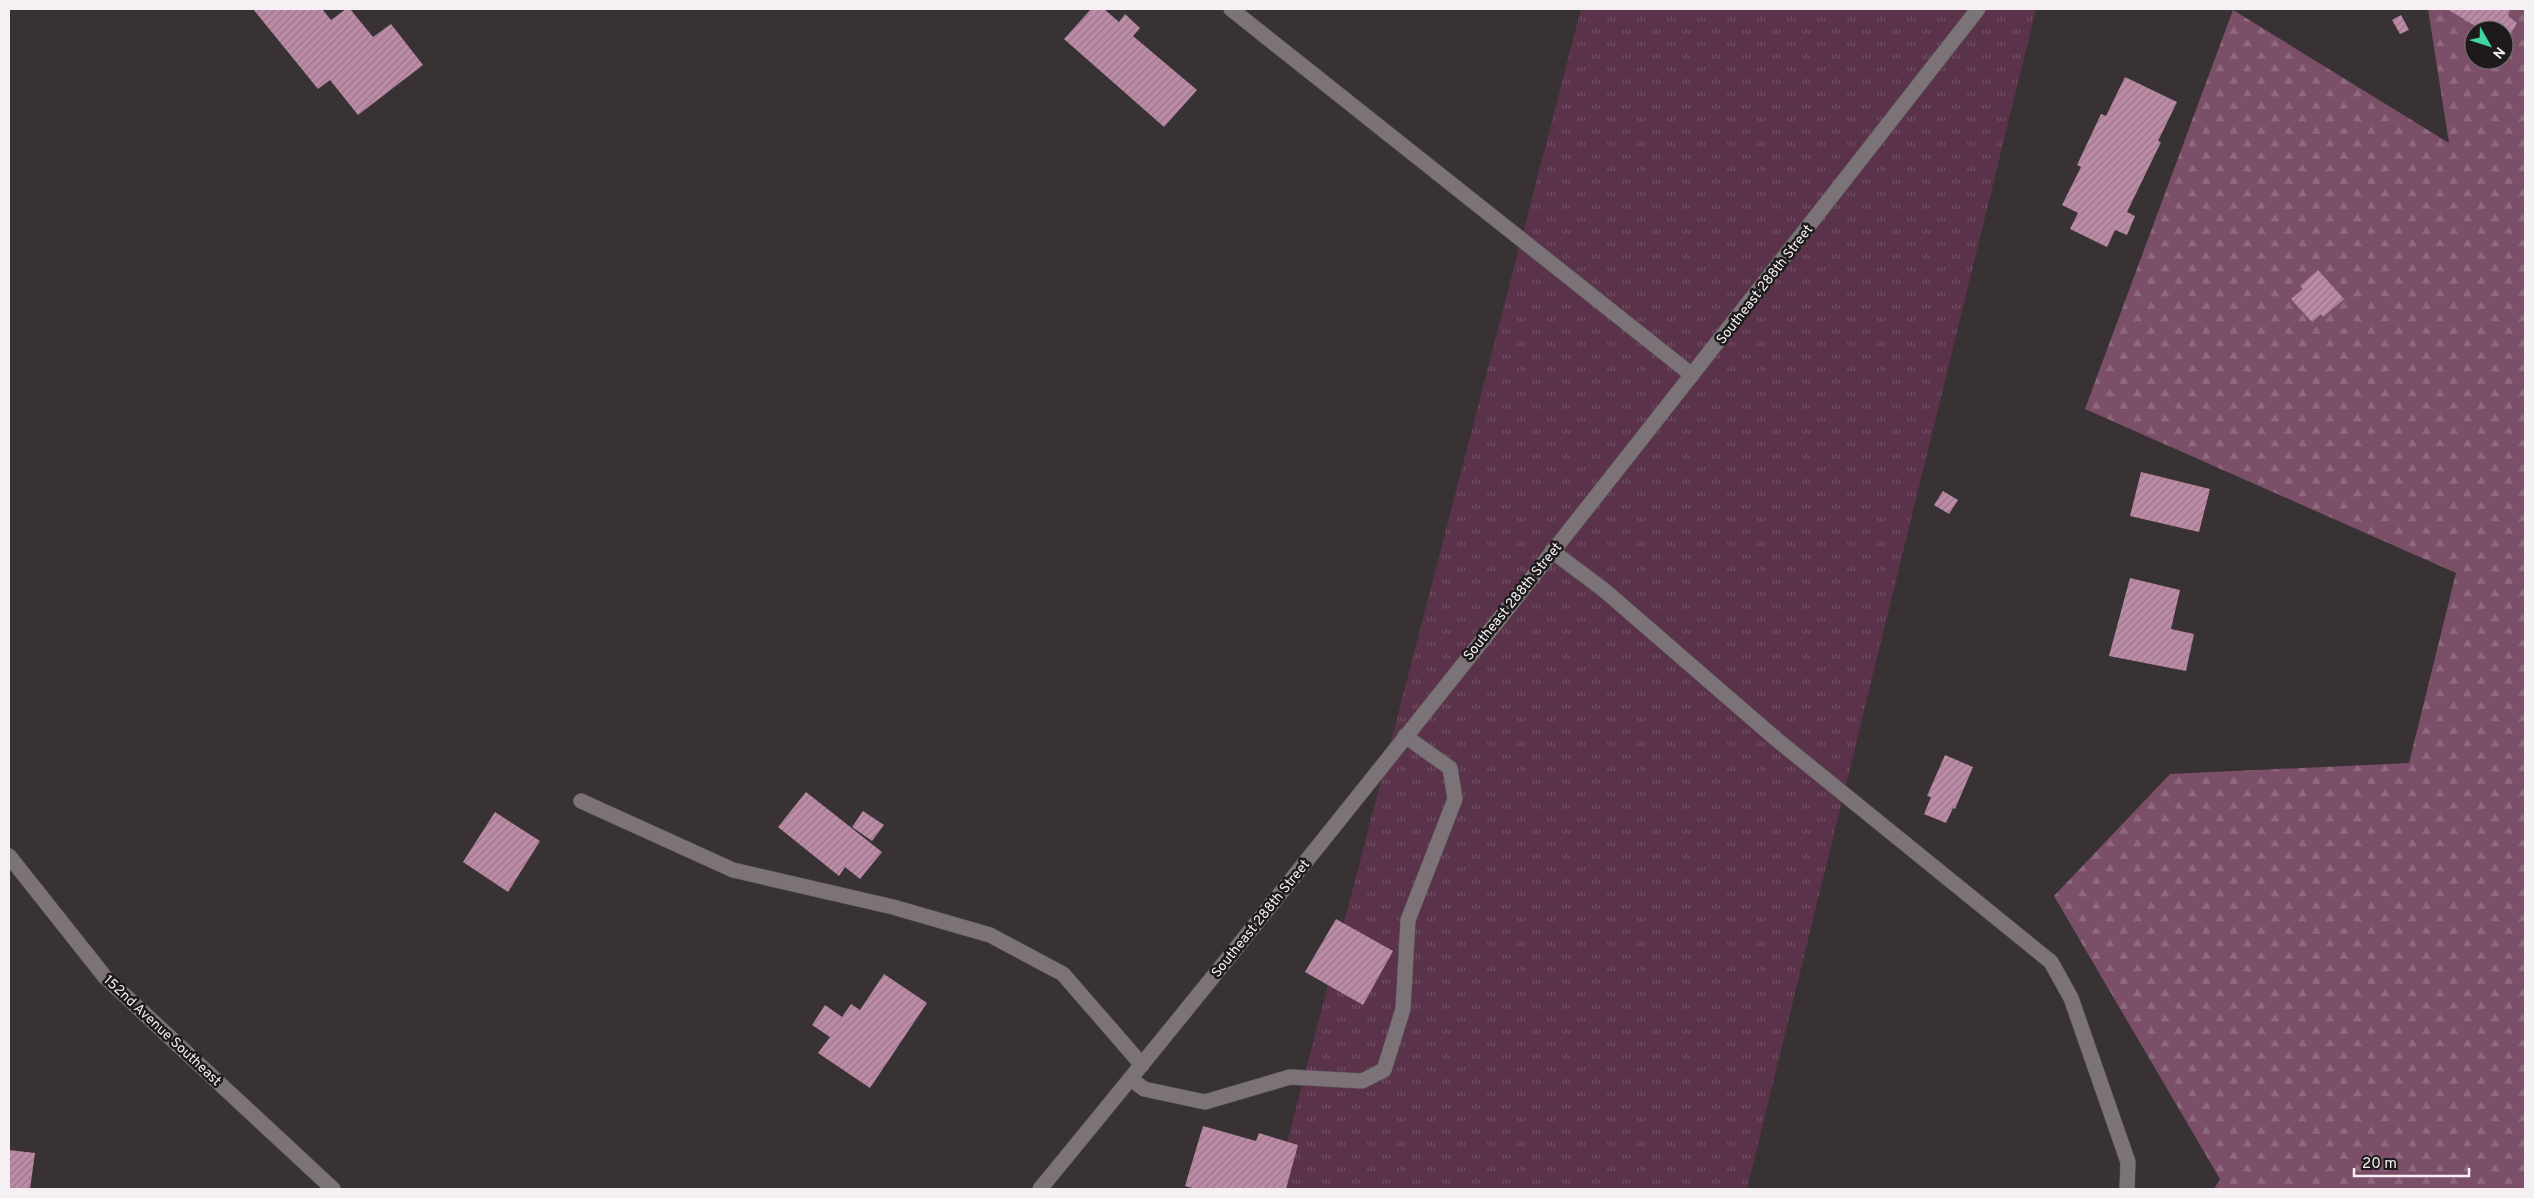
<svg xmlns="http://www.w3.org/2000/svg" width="2534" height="1198" font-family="Overpass,sans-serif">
  <defs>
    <pattern id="grass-tufts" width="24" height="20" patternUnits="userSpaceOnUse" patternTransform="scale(1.25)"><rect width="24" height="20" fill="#5a3249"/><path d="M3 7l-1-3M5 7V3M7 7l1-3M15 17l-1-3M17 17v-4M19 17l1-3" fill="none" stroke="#725064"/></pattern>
    <pattern id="forest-firs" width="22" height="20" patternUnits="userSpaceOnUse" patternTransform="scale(1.25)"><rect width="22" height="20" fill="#7c4f68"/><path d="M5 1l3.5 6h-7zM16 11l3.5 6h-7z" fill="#8f697e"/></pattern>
    <pattern id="building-hatch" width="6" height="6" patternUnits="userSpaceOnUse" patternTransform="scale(1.25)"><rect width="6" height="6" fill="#bc8ba6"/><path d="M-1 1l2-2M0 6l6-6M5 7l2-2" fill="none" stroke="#9a778a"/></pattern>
  </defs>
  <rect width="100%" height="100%" fill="#393235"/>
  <path fill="url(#grass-tufts)" d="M 1581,9 L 2036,9 L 1747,1189 L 1275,1189 Z"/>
  <path fill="url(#forest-firs)" fill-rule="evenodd" d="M 2428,9 L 2525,9 L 2525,1189 L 2214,1189 L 2220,1179 L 2054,896 L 2170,774 L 2409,763 L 2456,573 L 2085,409 L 2233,10 L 2449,143 ZM 2474,30 L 2504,30 L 2504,60 L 2474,60 Z"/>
  <path fill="url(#building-hatch)" d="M 253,9 L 322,9 L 331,20 L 346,9 L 350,9 L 373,37 L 391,24 L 423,65 L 358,115 L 330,80 L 318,89 Z
    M 1091,9 L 1104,9 L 1119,22 L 1125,14 L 1140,28 L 1133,36 L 1197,90 L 1164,127 L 1064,39 Z
    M 2447,9 L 2510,9 L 2508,16 L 2517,23 L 2504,45 L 2504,30 L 2482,30 Z
    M 2401,15 L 2409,30 L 2400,34 L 2392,20 Z
    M 2125,77 L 2177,102 L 2158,141 L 2161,142 L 2127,212 L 2135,216 L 2127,235 L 2115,230 L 2107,247 L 2070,229 L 2078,213 L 2062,205 L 2081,167 L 2077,165 L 2101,114 L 2106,116 Z
    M 2318,270 L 2344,299 L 2323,317 L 2321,314 L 2312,322 L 2291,299 L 2303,289 L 2300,286 Z
    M 2141,472 L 2210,489 L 2199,532 L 2130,516 Z
    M 1943,491 L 1958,500 L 1949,514 L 1934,505 Z
    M 2130,578 L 2180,590 L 2171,629 L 2194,634 L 2186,671 L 2109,656 Z
    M 1945,755 L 1973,767 L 1955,809 L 1953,808 L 1946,823 L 1924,814 L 1931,797 L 1927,796 Z
    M 806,792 L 882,852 L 860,879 L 845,867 L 839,876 L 778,827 Z
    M 863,811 L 884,825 L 872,841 L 852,827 Z
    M 495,812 L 540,841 L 508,892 L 463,862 Z
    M 1336,919 L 1393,951 L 1363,1005 L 1305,972 Z
    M 884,974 L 927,1003 L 870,1088 L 818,1053 L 830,1037 L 812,1025 L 825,1005 L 842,1017 L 851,1004 L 860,1010 Z
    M 1203,1126 L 1256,1141 L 1259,1133 L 1298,1145 L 1286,1189 L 1196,1189 L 1185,1186 Z
    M 9,1150 L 35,1153 L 30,1189 L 9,1189 Z"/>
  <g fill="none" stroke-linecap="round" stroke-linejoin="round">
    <g stroke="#575155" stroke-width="16">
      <path id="service" d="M 1231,9 L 1692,375
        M 1552,551 L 1604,590 L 1776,739 L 2051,962 L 2071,998 L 2128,1162 L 2127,1189
        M 581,801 L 733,870 L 893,907 L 990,935 L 1063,974 L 1142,1065
        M 1131,1079 L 1144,1089 L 1205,1102 L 1290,1077 L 1362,1081 L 1384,1070 L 1403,1009 L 1408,920 L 1455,799 L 1450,768 L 1405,736"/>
    </g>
    <g stroke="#575155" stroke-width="16">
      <path id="minor" d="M 9,856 L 105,977 L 333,1189
        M 1040,1189 C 1359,801 1669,405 1978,9"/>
    </g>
    <use href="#service" stroke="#7b7377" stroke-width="15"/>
    <use href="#minor" stroke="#7b7377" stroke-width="15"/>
  </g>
  <g text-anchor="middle" stroke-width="5" stroke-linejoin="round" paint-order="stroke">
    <g font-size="14" fill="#f5f0f3" stroke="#1e1a1c">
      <text transform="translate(1764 284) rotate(-52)" y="5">Southeast 288th Street</text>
      <text transform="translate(1512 601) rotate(-51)" y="5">Southeast 288th Street</text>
      <text transform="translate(1260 918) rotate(-51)" y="5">Southeast 288th Street</text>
      <text transform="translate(163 1030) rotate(43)" y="5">152nd Avenue Southeast</text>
    </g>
  </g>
  <rect width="2534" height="1198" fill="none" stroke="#f5f0f3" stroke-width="20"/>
  <g transform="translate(2489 45) rotate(129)"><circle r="24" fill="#1e1a1c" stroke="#747072"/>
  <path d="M0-4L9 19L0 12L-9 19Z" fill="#41d4a1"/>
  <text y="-8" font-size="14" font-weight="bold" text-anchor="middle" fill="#f5f0f3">N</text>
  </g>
  <path d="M2354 1168v8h115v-8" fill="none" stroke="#f5f0f3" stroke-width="2.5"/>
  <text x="2362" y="1168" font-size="15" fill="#f5f0f3" stroke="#1e1a1c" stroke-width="4" paint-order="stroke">20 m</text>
</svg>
